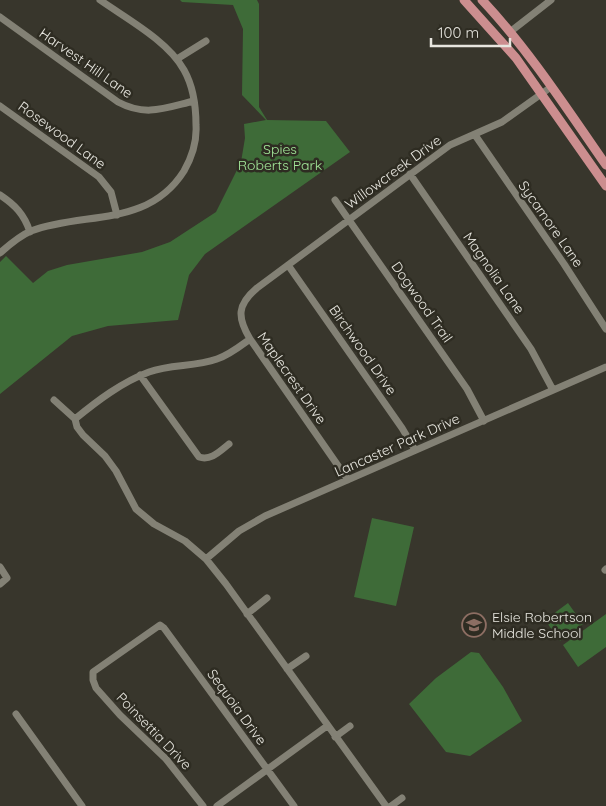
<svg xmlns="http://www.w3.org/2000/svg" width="606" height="806" font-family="Quicksand,sans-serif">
  <rect width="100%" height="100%" fill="#38362c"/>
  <path fill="#3e6b38" d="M 180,0 L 257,0 L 259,4 L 259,107 L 267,120 L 326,121 L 350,152 L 205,254 L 189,275 L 178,320 L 108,326 L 72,336 L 0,394 L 0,262 L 6,256 L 33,283 L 48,271 L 67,265 L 142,252 L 170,242 L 216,212 L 241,162 L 245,138 L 244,124 L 266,120 L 242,95 L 243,29 L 233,5 L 182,2 Z
    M 372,518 L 414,527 L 396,606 L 354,597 Z
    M 568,603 L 583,624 L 560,641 L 545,620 Z
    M 606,614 L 606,647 L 578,667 L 563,645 Z
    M 471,652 L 479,653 L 503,687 L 522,721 L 470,756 L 446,752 L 409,704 L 436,678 Z"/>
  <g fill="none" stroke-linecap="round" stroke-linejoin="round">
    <path stroke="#838175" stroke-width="7" d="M 0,17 L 118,102 C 146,117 165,108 194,101
      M 510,32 L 551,0
      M 177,59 L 206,41
      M 0,106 L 99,177 L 111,192 L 117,215
      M 475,135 L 564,264 L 606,329
      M 410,174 L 531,349 L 553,390
      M 0,195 C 15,205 24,214 30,232
      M 335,200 L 467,389 L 484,421
      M 0,253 C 9,245 19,236 31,231 C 85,211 148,228 184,171 C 192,157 197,141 196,125 C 196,106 193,86 184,70 C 168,41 127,19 100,0
      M 288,265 L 402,428 L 415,450
      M 140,375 L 199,457 C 211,461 220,451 229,444
      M 54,400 L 75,419 L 77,427 L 83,435 L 105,456 L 116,471 L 136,509 L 154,524 L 185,541 L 206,559 L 226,584 L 386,806
      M 75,419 C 97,401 122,382 149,372 C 171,364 195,367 217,359 C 229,355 239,347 250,339
      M 348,480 L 250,339 C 237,317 237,305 257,288 L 450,145 L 502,122 L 551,87
      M 206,559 L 239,531 L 265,516 L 606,367
      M 0,567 L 7,578 L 0,584
      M 605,570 L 606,569
      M 247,614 L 267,598
      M 287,669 L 306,656
      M 16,714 L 82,806
      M 335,737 L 350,726
      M 203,806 L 166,759 L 120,715 L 96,688 L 93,680 L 93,672 L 160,625 L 164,628 L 294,806
      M 217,806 L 327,726
      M 391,806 L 402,798"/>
    <path stroke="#cc8e8f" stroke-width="9" d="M 464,0 L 516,58 L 606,186
      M 482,0 C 529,50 567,109 606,165"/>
  </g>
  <defs>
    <g id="school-ring" transform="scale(1.25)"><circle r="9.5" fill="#2e2c22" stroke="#8d6e63" stroke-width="1.5"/><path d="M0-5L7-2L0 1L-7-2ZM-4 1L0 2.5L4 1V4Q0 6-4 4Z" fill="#8d6e63"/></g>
  </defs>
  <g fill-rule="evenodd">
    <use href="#school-ring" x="474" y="625"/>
  </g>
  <g text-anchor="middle" stroke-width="5" stroke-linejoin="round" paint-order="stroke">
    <g font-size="14" fill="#e7e6df" stroke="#2e2c22">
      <text transform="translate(86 63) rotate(35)" y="5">Harvest Hill Lane</text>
      <text transform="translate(62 135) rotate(36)" y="5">Rosewood Lane</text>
      <text transform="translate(393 172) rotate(-36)" y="5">Willowcreek Drive</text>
      <text transform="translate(551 224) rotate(55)" y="5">Sycamore Lane</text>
      <text transform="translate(494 273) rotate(55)" y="5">Magnolia Lane</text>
      <text transform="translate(422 302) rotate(55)" y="5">Dogwood Trail</text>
      <text transform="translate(363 350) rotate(55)" y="5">Birchwood Drive</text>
      <text transform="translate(292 378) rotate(55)" y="5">Maplecrest Drive</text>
      <text transform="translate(397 445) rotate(-24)" y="5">Lancaster Park Drive</text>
      <text transform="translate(237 707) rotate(54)" y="5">Sequoia Drive</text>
      <text transform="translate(154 731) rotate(46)" y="5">Poinsettia Drive</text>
    </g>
    <g font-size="14" fill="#a4e99a" stroke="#2e2c22">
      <text x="280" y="154">Spies<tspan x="280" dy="16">Roberts Park</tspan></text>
    </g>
    <g font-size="14" fill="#e7e6df" stroke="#2e2c22" text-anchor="start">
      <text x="492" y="622">Elsie Robertson<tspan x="492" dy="16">Middle School</tspan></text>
    </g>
  </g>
  <path d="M431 38v8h79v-8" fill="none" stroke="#e7e6df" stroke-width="2.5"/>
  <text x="438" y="38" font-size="15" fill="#e7e6df" stroke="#2e2c22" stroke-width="4" paint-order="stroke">100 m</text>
</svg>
